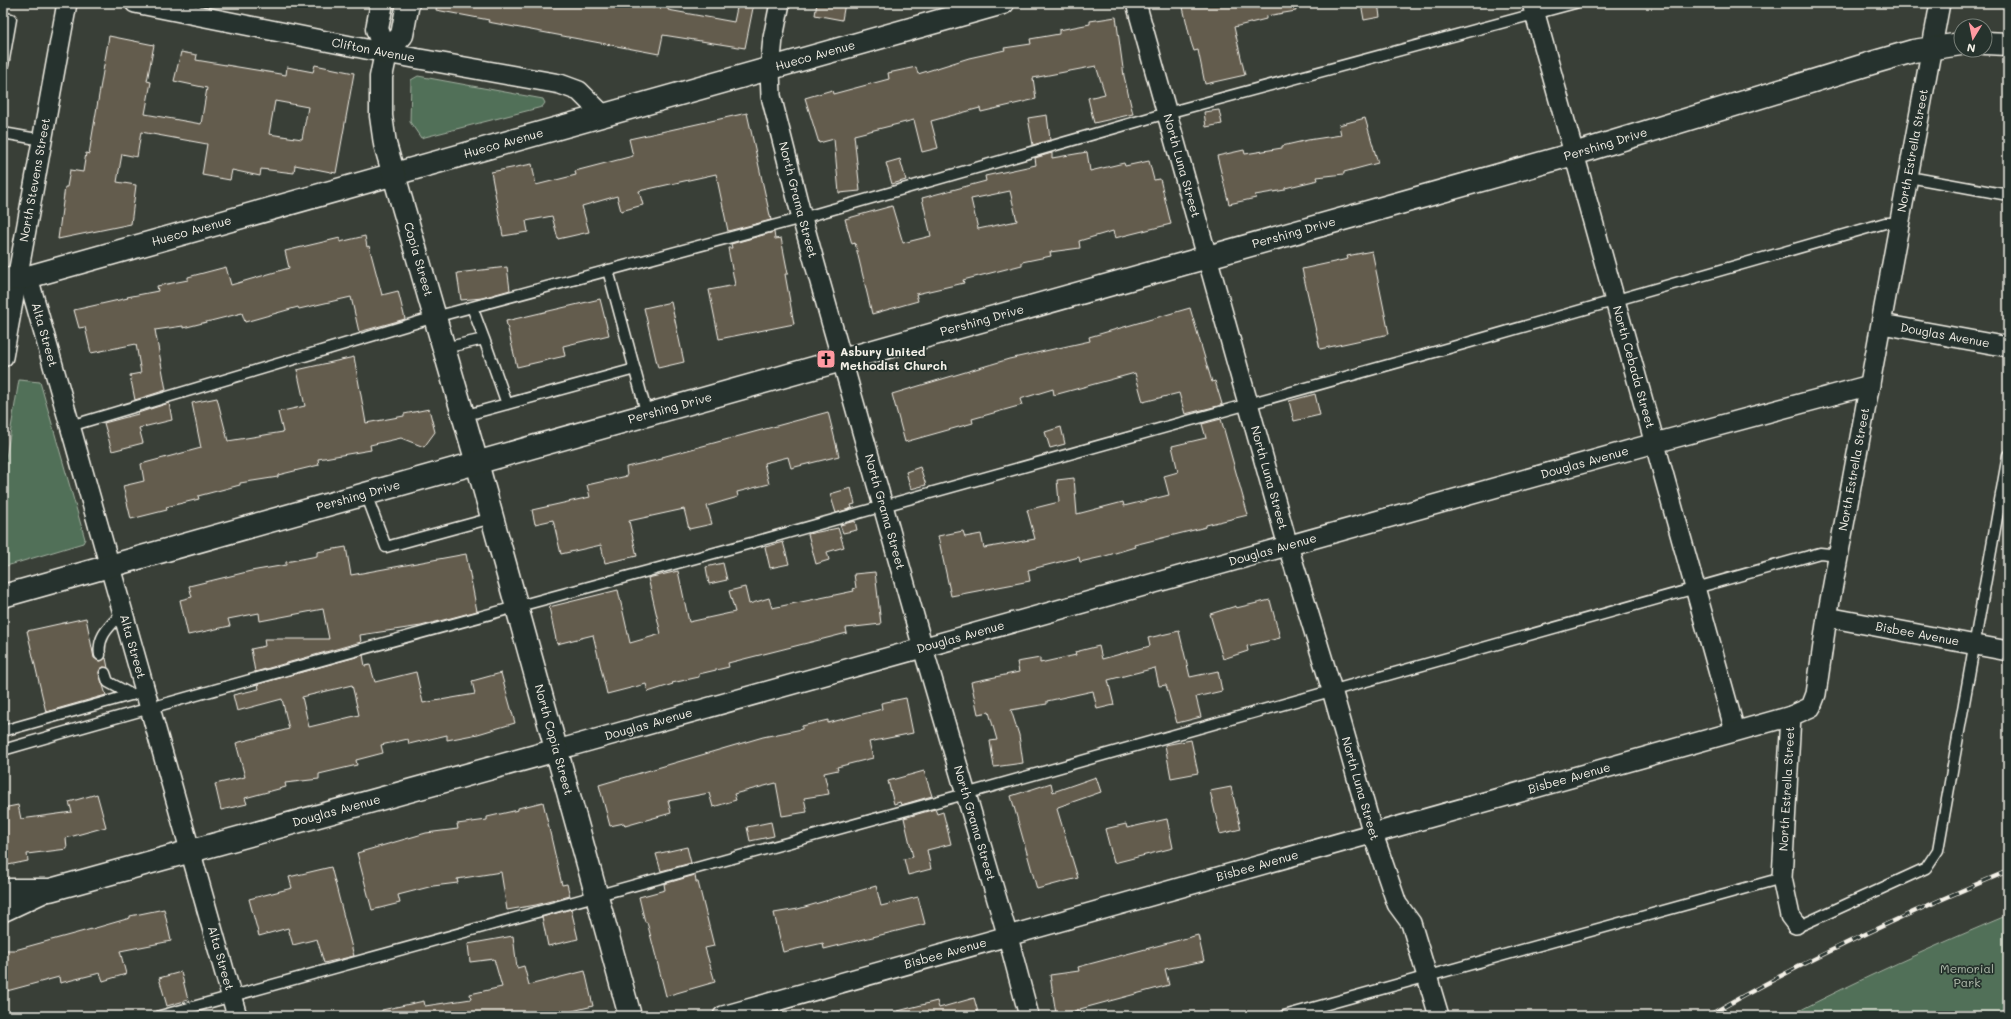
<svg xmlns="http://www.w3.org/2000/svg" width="2011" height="1019" font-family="Mali,sans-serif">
  <rect width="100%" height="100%" fill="#393f37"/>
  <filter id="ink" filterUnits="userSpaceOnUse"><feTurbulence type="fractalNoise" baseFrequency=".025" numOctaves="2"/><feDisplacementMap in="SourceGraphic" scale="8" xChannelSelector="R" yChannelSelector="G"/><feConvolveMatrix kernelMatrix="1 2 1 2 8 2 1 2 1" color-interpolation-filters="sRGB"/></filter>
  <g filter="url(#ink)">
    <path fill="#516f58" stroke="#a2b0a0" d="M 418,76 L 543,99 L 545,103 L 542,107 L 421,138 L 410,122 L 411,80 Z
      M 19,380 L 40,382 L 85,539 L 83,543 L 3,567 L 3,476 Z
      M 2008,915 L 2008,1016 L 1789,1016 C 1860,979 1934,946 2008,915 Z"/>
    <path fill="#645b4d" stroke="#f4f1e8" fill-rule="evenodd" d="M 437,3 L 627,3 L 654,8 L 655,3 L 669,3 L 668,10 L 734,22 L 738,3 L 754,3 L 745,48 L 663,35 L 659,54 L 488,22 L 489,20 L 436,10 Z
      M 817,3 L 845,3 L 842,20 L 815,15 Z
      M 1182,3 L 1295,3 L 1296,11 L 1266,16 L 1266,19 L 1234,27 L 1245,75 L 1205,84 L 1198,50 L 1194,51 L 1191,42 Z
      M 1361,3 L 1378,3 L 1380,17 L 1364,20 Z
      M 1116,17 L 1124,76 L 1133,114 L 1094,123 L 1088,98 L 1105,94 L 1096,66 L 1033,78 L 1036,99 L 981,112 L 980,108 L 931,121 L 938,148 L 922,152 L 914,120 L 854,135 L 860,191 L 839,193 L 834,139 L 819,143 L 805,98 L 832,90 L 833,94 L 889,79 L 888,73 L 916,67 L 918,74 L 969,58 L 1005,50 L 1004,48 L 1031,44 L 1030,39 L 1059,34 L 1059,30 L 1090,24 L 1090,21 Z
      M 109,36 L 154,45 L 147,81 L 151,82 L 145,114 L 201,124 L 207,88 L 174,81 L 181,52 L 197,55 L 196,60 L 286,75 L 287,67 L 313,72 L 315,65 L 354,73 L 336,173 L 295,165 L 294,173 L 261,169 L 260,176 L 232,170 L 230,180 L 202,175 L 207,144 L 141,132 L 137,157 L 122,154 L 117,182 L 136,185 L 131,224 L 58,239 L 65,187 L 67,187 L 70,170 L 83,172 L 86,153 L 89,154 ZM 275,101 L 308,107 L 302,139 L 269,134 Z
      M 1219,110 L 1222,124 L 1206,127 L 1204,112 Z
      M 747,113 L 771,220 L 728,231 L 716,174 L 639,191 L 643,205 L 621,211 L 617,196 L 582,206 L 589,232 L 558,239 L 552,216 L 526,221 L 528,232 L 503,236 L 491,172 L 532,164 L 536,185 L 576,175 L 575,171 L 633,156 L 629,139 Z
      M 1047,115 L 1050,140 L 1033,145 L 1028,118 Z
      M 1365,118 L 1378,163 L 1344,172 L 1344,174 L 1317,177 L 1318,180 L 1285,188 L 1285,190 L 1255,195 L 1256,198 L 1229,204 L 1217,156 L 1244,150 L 1245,154 L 1282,148 L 1282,146 L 1308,140 L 1341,135 L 1339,125 Z
      M 1087,152 L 1090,171 L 1124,163 L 1125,166 L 1149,161 L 1154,180 L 1160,179 L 1171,224 L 1115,238 L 1113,231 L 1079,241 L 1080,248 L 1050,252 L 1051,256 L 1022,262 L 1022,265 L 963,280 L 964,283 L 916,294 L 918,301 L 872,314 L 855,243 L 852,244 L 845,219 L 892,206 L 903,243 L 931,236 L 922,198 L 986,181 L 985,176 L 1036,165 L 1035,158 L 1052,153 L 1052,158 ZM 1010,191 L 1017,221 L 978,229 L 971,199 Z
      M 900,159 L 906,180 L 892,184 L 886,163 Z
      M 774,232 L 775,239 L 781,238 L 788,274 L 785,274 L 794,324 L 719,339 L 709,290 L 735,285 L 728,248 L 732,248 L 731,244 Z
      M 365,236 L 367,247 L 369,246 L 382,295 L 398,291 L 405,319 L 359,332 L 351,297 L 299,309 L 298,307 L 245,322 L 242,313 L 183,328 L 183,326 L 155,330 L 166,390 L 135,400 L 130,375 L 141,373 L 136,344 L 91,353 L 85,327 L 79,328 L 74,310 L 128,298 L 127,297 L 158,291 L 157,286 L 188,280 L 188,277 L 226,267 L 231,285 L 289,268 L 285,251 L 340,238 L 340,242 Z
      M 1372,251 L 1389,334 L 1320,349 L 1302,269 L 1348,259 L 1347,256 Z
      M 507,267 L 510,290 L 482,298 L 461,300 L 457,273 Z
      M 600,299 L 609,335 L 563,346 L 565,356 L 517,367 L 506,321 Z
      M 671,302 L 684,362 L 658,368 L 644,308 Z
      M 1190,308 L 1212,382 L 1215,381 L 1222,404 L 1218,406 L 1185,414 L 1179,393 L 1143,402 L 1135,373 L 1054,395 L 1053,389 L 1020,399 L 1022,405 L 972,419 L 973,423 L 905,442 L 892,394 L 1009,359 L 1090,341 L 1089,337 Z
      M 354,357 L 366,423 L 404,416 L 404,414 L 429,409 L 435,432 L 424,447 L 401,438 L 370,445 L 371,450 L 318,459 L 319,465 L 278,475 L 278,477 L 240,483 L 240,485 L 198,496 L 199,499 L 166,507 L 167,510 L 131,519 L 123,486 L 144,481 L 141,464 L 201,448 L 192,403 L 217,398 L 228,441 L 283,432 L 278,412 L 305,406 L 297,370 Z
      M 1315,394 L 1320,415 L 1294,421 L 1289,401 Z
      M 169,403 L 172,420 L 139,428 L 143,443 L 112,451 L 104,423 L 138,414 L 138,413 Z
      M 828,412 L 839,456 L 791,468 L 788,457 L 764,463 L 769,484 L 737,492 L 738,497 L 707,506 L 712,524 L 689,529 L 684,509 L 629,521 L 637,556 L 605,563 L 601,545 L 561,554 L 553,520 L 535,524 L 532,510 L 590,497 L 587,485 L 627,476 L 626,467 L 662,459 L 662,457 Z
      M 1221,419 L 1248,515 L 1206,525 L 1206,527 L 1134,545 L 1135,547 L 1102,557 L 1080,562 L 1079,557 L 1028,570 L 1030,581 L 951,596 L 938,536 L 963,531 L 965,537 L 981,534 L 984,548 L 1035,539 L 1027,510 L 1059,502 L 1057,480 L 1074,478 L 1077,514 L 1123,502 L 1124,506 L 1169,495 L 1164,476 L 1178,472 L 1172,446 L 1206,438 L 1202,424 Z
      M 1061,427 L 1065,444 L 1050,448 L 1045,432 Z
      M 920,467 L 926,485 L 911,489 L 906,472 Z
      M 851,488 L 855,504 L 851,505 L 852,508 L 836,513 L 830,494 Z
      M 855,521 L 857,530 L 843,533 L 840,525 Z
      M 838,528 L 844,547 L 827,552 L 829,560 L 816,564 L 808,534 Z
      M 783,542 L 789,564 L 770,568 L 765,547 Z
      M 346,547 L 351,575 L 466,554 L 477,611 L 421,626 L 360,635 L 361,642 L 255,672 L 251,649 L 265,646 L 264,639 L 329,639 L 323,609 L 260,621 L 259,613 L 228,619 L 230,626 L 188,635 L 180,600 L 192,597 L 189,586 L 251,571 L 286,565 L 286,562 L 317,556 L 317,552 Z
      M 723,563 L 727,580 L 709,584 L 706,567 Z
      M 678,571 L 689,622 L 735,612 L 729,591 L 745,587 L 749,604 L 769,598 L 772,608 L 854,591 L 853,589 L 856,588 L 854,574 L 875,572 L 881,624 L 846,628 L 847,633 L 728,663 L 729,667 L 699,674 L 699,677 L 672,683 L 673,684 L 648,692 L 646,684 L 607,694 L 593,635 L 557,644 L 549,607 L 618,590 L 630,643 L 661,634 L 648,578 Z
      M 1270,600 L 1280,638 L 1247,646 L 1248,651 L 1223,659 L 1210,614 L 1236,606 L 1236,608 Z
      M 86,618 L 94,658 L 100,661 L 106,658 L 108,668 L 103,667 L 99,672 L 106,695 L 46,712 L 27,631 Z
      M 1179,631 L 1190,677 L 1218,671 L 1222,691 L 1196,697 L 1201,717 L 1177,723 L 1166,685 L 1159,686 L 1155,668 L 1108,680 L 1114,705 L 1097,709 L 1093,691 L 1047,701 L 1047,704 L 1011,710 L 1019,735 L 1023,763 L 994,767 L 990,741 L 997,740 L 989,712 L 978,714 L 971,682 L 1019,672 L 1017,662 L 1040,658 L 1040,663 L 1076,655 L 1075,652 L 1099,646 L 1102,659 L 1150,646 L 1148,638 Z
      M 363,655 L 365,666 L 370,665 L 375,682 L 416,672 L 423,703 L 475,694 L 472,681 L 501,673 L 515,723 L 478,734 L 447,740 L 447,735 L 409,744 L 408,739 L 381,745 L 383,753 L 356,760 L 357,765 L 319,774 L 319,779 L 285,783 L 286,787 L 245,798 L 247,804 L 221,810 L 215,784 L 245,777 L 236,743 L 289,729 L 282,699 L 237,711 L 233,695 L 259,689 L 258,684 ZM 352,685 L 359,715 L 309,727 L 302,697 Z
      M 906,698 L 913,733 L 869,742 L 873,758 L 837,767 L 838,770 L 824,773 L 829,794 L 804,798 L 807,812 L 782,816 L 776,783 L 734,794 L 736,800 L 713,807 L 709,793 L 668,801 L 671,813 L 625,826 L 624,823 L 610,826 L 599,785 L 763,737 L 802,729 L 802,726 L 828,720 L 828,723 L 882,709 L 881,703 Z
      M 1191,740 L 1198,773 L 1171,778 L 1165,745 Z
      M 924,771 L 932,796 L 901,805 L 900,802 L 894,804 L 888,781 Z
      M 1096,777 L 1101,792 L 1058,807 L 1057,809 L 1078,878 L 1037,889 L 1011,796 L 1051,783 L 1053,792 Z
      M 1231,787 L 1241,829 L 1220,834 L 1210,791 Z
      M 97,794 L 106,827 L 66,838 L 67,849 L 27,854 L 28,861 L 3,866 L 3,808 L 18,805 L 21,819 L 72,812 L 69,802 Z
      M 543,802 L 562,885 L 567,884 L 570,896 L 536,905 L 507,910 L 501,872 L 457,879 L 458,883 L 433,886 L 398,895 L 400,903 L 372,910 L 357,853 L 426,833 L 458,829 L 457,824 L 487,820 L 487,817 L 518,810 L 518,808 Z
      M 935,809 L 937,814 L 943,812 L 951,844 L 927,850 L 931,869 L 908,875 L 904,859 L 913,857 L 904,818 Z
      M 1167,819 L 1173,848 L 1114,863 L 1105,829 L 1126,824 L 1127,828 Z
      M 771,822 L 774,836 L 750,841 L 747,827 Z
      M 687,847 L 691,863 L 661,871 L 656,854 Z
      M 331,867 L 354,956 L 324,963 L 317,939 L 293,945 L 288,928 L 259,936 L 249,899 L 292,888 L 289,877 Z
      M 695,875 L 696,882 L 698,882 L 714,946 L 705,948 L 715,982 L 666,996 L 647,922 L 645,922 L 639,897 L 665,890 L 664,884 Z
      M 876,886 L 881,906 L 918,897 L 925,924 L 824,949 L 823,943 L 783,952 L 774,913 L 798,909 Z
      M 164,909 L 171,941 L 120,951 L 126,974 L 103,981 L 100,973 L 60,983 L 59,977 L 3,992 L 3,950 L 15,950 L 99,927 L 130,918 L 130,916 Z
      M 571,909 L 578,939 L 548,946 L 542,917 Z
      M 1198,935 L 1204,961 L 1165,969 L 1169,985 L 1080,1009 L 1080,1011 L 1056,1014 L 1050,975 L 1079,971 L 1078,967 Z
      M 513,936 L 517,968 L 524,966 L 529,985 L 585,971 L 593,1006 L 552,1016 L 382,1016 L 382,1010 L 424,1001 L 425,1006 L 471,999 L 470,994 L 502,987 L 494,959 L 470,962 L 468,944 Z
      M 181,972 L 188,1000 L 167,1006 L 159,978 Z
      M 974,998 L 979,1016 L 898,1016 L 898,1011 L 937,1001 L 939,1008 Z"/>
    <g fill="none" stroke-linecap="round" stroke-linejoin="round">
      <g stroke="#f4f1e8" stroke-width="13">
        <path id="service" d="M 3,18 L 11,19 L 3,65
          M 3,133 L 43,140
          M 1909,177 L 2008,195
          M 608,270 L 647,415
          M 472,307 L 484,339
          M 444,348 L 484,339 L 507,404
          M 463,416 L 635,369
          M 70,426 L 435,317 L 802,218 L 1167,113 L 1575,3
          M 366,494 L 386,547 L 492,518
          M 100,655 C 97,636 110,626 122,613
          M 105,673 L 108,682 L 132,695
          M 3,731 L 145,691
          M 3,750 C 251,678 501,611 751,543 C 1129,438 1508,333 1885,223 L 1900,223
          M 1796,924 L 1804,924 L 1926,868 L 1938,850 L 2008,455
          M 160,1016 L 965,794 L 1820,553 L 1839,555
          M 1284,1016 L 1782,878"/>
      </g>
      <g stroke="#f4f1e8" stroke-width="22">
        <g id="minor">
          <path id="s1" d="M 135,3 L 386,53 L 560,84 L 579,91 L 603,115"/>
          <path id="s2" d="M 780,3 L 773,38 L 770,69 L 771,96 L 802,218 L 923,648 L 1008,937 L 1029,1016"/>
          <path id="s3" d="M 1136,3 L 1288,546 L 1332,690 L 1373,834 L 1397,904 L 1411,923 L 1439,1016"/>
          <path id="s4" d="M 1532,3 L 1735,731"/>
          <path id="s5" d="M 28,277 L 237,1016"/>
          <path id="s6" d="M 1882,324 L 2008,347"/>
          <path id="s7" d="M 3,357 L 67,3"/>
          <path id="s8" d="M 1827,617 L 2008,651"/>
          <path id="s9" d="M 557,750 L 1655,443 L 1870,385"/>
          <path d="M 3,912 L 50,890"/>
          <path id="s10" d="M 1796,924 L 1790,916 L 1782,878 L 1791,716 L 1811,707 L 1816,694 L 1827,617 L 1940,3"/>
          <path id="s11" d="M 723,1016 L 1791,716"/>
        </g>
      </g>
      <g stroke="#f4f1e8" stroke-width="25">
        <g id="tertiary">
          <path id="s12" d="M 3,280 L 28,277 L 1003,3"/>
        </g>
      </g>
      <g stroke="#f4f1e8" stroke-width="25">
        <g id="secondary">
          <path id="s13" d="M 382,3 L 377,29 L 386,53 L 381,77 L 381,116 L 385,144 L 477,463 L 630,1016"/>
          <path d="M 1985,43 L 2008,44"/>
          <path d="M 386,53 L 402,35 L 408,3"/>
          <path id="s14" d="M 3,596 L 1574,154 L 1875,62 L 1913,51 L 1961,44"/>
          <path id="s15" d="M 3,890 L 50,890 L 557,750"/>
        </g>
      </g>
      <use href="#service" stroke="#26332d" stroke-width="10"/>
      <use href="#minor" stroke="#26332d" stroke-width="19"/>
      <use href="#tertiary" stroke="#26332d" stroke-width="22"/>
      <use href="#secondary" stroke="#26332d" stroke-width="22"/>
      <g stroke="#f4f1e8" stroke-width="4.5">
        <path id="rail" d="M 1708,1016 C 1804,960 1905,914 2008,871"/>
      </g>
      <use href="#rail" stroke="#26332d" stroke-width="3" stroke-dasharray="9" stroke-linecap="butt"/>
    </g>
  </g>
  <defs>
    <g id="church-square" transform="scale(1)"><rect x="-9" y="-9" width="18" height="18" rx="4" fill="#ff9aa2" stroke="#26332d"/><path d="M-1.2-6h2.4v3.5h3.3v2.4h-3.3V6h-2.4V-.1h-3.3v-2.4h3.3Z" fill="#111"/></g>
  </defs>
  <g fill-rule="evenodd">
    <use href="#church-square" x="826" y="359"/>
  </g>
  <g text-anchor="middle" stroke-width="3.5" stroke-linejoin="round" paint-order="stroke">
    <g font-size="12" fill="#f4f1e8" stroke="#26332d">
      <text dy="4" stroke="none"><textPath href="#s1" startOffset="243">Clifton Avenue</textPath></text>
      <text dy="4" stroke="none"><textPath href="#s12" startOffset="843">Hueco Avenue</textPath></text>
      <text dy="4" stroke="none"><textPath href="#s12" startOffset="519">Hueco Avenue</textPath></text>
      <text dy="4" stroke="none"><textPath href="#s14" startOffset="1665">Pershing Drive</textPath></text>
      <text dy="4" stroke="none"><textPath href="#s10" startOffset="799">North Estrella Street</textPath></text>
      <text dy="4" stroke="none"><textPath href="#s3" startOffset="169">North Luna Street</textPath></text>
      <text dy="4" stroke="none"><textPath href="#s7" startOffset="180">North Stevens Street</textPath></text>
      <text dy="4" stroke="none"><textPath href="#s2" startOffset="201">North Grama Street</textPath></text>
      <text dy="4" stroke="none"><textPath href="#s12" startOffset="195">Hueco Avenue</textPath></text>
      <text dy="4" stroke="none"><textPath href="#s14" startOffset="1341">Pershing Drive</textPath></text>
      <text dy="4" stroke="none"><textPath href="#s13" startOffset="264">Copia Street</textPath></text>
      <text dy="4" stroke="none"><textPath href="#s14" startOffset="1017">Pershing Drive</textPath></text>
      <text dy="4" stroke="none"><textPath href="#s5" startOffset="60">Alta Street</textPath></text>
      <text dy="4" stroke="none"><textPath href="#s6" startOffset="64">Douglas Avenue</textPath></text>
      <text dy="4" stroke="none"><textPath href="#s4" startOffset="378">North Cebada Street</textPath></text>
      <text dy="4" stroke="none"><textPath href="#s14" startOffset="693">Pershing Drive</textPath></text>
      <text dy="4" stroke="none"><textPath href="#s9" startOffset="1067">Douglas Avenue</textPath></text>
      <text dy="4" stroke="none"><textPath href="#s10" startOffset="475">North Estrella Street</textPath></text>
      <text dy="4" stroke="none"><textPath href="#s3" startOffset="493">North Luna Street</textPath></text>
      <text dy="4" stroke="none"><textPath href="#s14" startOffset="369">Pershing Drive</textPath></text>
      <text dy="4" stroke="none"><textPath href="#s2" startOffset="525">North Grama Street</textPath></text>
      <text dy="4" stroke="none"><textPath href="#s9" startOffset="743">Douglas Avenue</textPath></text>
      <text dy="4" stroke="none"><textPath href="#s8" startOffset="92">Bisbee Avenue</textPath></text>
      <text dy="4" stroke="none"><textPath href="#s9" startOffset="419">Douglas Avenue</textPath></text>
      <text dy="4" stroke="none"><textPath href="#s5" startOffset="384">Alta Street</textPath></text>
      <text dy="4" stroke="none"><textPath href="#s9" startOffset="95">Douglas Avenue</textPath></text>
      <text dy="4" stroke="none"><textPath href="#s13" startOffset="763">North Copia Street</textPath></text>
      <text dy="4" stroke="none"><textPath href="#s11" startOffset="879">Bisbee Avenue</textPath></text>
      <text dy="4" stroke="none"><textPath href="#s3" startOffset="817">North Luna Street</textPath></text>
      <text dy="4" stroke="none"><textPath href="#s10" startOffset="138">North Estrella Street</textPath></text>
      <text dy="4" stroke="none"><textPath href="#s15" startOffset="344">Douglas Avenue</textPath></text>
      <text dy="4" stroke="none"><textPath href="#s2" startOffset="849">North Grama Street</textPath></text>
      <text dy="4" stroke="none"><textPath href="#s11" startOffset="555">Bisbee Avenue</textPath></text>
      <text dy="4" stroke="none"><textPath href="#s11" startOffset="231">Bisbee Avenue</textPath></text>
      <text dy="4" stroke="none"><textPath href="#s5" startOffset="708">Alta Street</textPath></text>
    </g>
    <g font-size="12" font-weight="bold" fill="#f4f1e8" stroke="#26332d" text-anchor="start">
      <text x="840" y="356">Asbury United<tspan x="840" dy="14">Methodist Church</tspan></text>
    </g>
    <g font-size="12" fill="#b3bdae" stroke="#26332d">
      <text x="1967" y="973">Memorial<tspan x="1967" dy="14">Park</tspan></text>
    </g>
  </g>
  <rect width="2011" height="1019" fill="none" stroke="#26332d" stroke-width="16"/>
  <rect x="8" y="8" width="1995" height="1003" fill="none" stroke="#f4f1e8" stroke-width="1.5" filter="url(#ink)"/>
  <g transform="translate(1973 38) rotate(190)"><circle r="19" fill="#26332d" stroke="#787f78"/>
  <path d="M0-3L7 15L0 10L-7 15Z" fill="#ff9aa2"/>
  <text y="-6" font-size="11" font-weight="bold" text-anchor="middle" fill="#f4f1e8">N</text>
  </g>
</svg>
